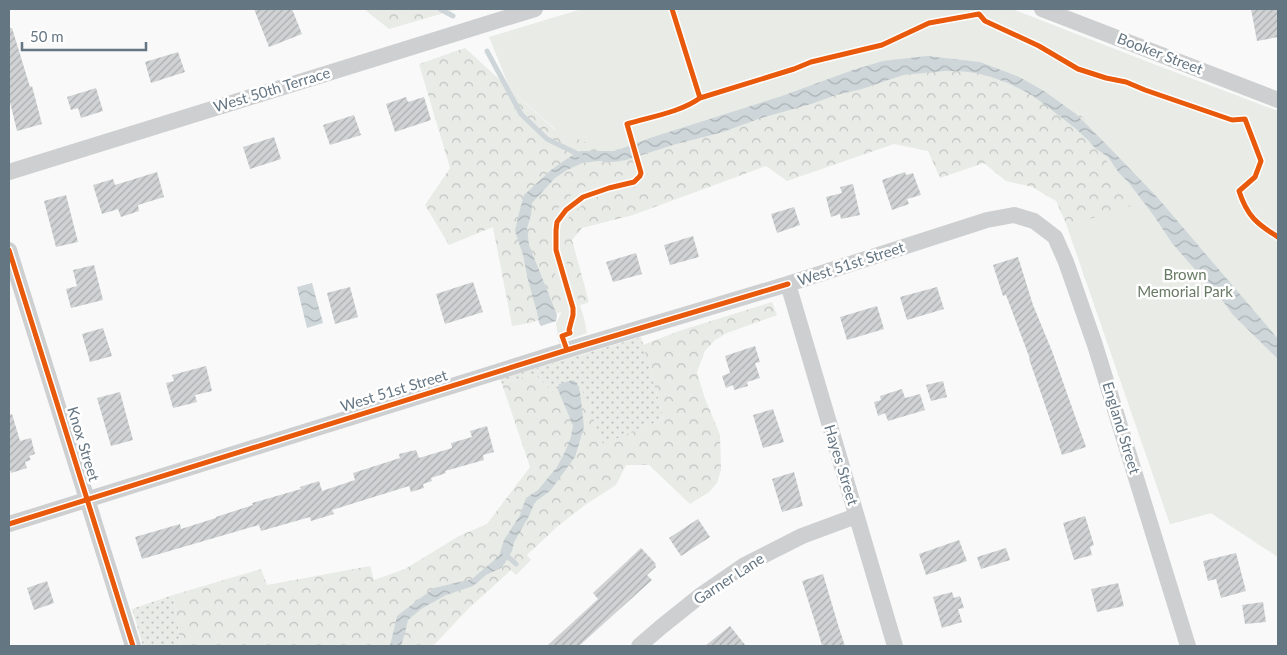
<svg xmlns="http://www.w3.org/2000/svg" width="1287" height="655" font-family="Lato,sans-serif">
  <defs>
    <pattern id="grass-dots" width="8" height="8" patternUnits="userSpaceOnUse" patternTransform="scale(1.25)"><rect width="8" height="8" fill="#e8ebe6"/><path d="M2 2h.1M6 6h.1" fill="none" stroke="#c0c3c0" stroke-width="1.8" stroke-linecap="round"/></pattern>
    <pattern id="forest-crowns" width="20" height="18" patternUnits="userSpaceOnUse" patternTransform="scale(1.25)"><rect width="20" height="18" fill="#e8ebe6"/><path d="M2 6a3 3 0 1 1 6 0M12 15a3 3 0 1 1 6 0" fill="none" stroke="#c0c3c0"/></pattern>
    <pattern id="water-waves" width="16" height="10" patternUnits="userSpaceOnUse" patternTransform="scale(1.25)"><rect width="16" height="10" fill="#ced6d9"/><path d="M0 5q4-4 8 0t8 0" fill="none" stroke="#abb2b5"/></pattern>
    <pattern id="building-hatch" width="6" height="6" patternUnits="userSpaceOnUse" patternTransform="scale(1.25)"><rect width="6" height="6" fill="#d0d2d3"/><path d="M-1 1l2-2M0 6l6-6M5 7l2-2" fill="none" stroke="#acafb1"/></pattern>
  </defs>
  <rect width="100%" height="100%" fill="#f9f9f9"/>
  <path fill="url(#grass-dots)" d="M 641,337 L 664,419 L 603,445 L 555,394 L 534,374 L 502,384 L 500,379 Z
    M 173,595 L 181,646 L 143,646 L 132,609 Z"/>
  <path fill="url(#forest-crowns)" d="M 364,9 L 458,9 L 389,29 Z
    M 465,48 L 555,130 L 879,64 L 974,61 L 1079,113 L 1125,157 L 1278,557 L 1211,513 L 1170,524 L 1067,226 L 1056,201 L 1032,187 L 1006,181 L 984,163 L 940,178 L 928,151 L 894,144 L 787,181 L 766,166 L 633,215 L 582,228 L 572,240 L 589,302 L 530,323 L 512,326 L 493,227 L 449,245 L 425,205 L 450,168 L 419,64 Z
    M 772,302 L 777,315 L 727,333 L 715,340 L 705,351 L 697,372 L 704,396 L 720,435 L 721,470 L 717,483 L 709,492 L 690,504 L 649,465 L 626,465 L 616,485 L 585,505 L 558,526 L 527,555 L 531,560 L 516,575 L 511,570 L 468,609 L 433,646 L 181,646 L 173,595 L 261,569 L 267,585 L 370,566 L 374,580 L 405,569 L 459,536 L 487,524 L 530,467 L 502,384 L 534,374 L 555,394 L 581,387 L 603,444 L 664,419 L 643,345 L 679,331 Z"/>
  <path fill="#e8ebe6" d="M 582,9 L 1012,9 L 1164,68 L 1278,111 L 1278,557 L 1211,513 L 1170,524 L 1067,226 L 1131,206 L 1082,115 L 974,61 L 881,64 L 639,143 L 650,183 L 590,199 L 569,216 L 563,252 L 584,318 L 587,333 L 559,343 L 556,323 L 561,313 L 562,298 L 549,254 L 549,217 L 577,189 L 636,171 L 629,147 L 592,145 L 556,130 L 510,89 L 489,37 Z"/>
  <path fill="url(#water-waves)" d="M 927,56 L 980,62 L 1019,77 L 1044,91 L 1076,114 L 1103,141 L 1157,197 L 1273,333 L 1278,339 L 1278,359 L 1233,315 L 1225,304 L 1192,266 L 1172,243 L 1154,216 L 1129,183 L 1119,173 L 1108,157 L 1095,148 L 1089,141 L 1075,128 L 1032,95 L 1008,83 L 991,77 L 976,73 L 959,71 L 944,71 L 903,75 L 862,89 L 836,95 L 811,104 L 758,119 L 723,132 L 676,144 L 626,160 L 614,162 L 598,161 L 582,163 L 567,170 L 555,178 L 532,203 L 531,215 L 527,228 L 529,245 L 557,315 L 556,321 L 541,326 L 539,323 L 537,312 L 528,280 L 523,255 L 515,231 L 519,213 L 524,195 L 551,170 L 568,158 L 580,151 L 615,151 L 650,138 L 782,96 L 853,70 L 883,61 Z
    M 312,283 L 323,323 L 307,328 L 297,287 Z
    M 573,380 L 577,383 L 580,392 L 584,427 L 575,457 L 550,491 L 535,502 L 528,518 L 514,542 L 512,551 L 505,563 L 501,568 L 486,575 L 473,586 L 446,595 L 421,609 L 408,620 L 405,633 L 401,646 L 390,646 L 397,616 L 434,588 L 472,579 L 499,556 L 504,540 L 520,515 L 526,498 L 538,490 L 557,467 L 565,452 L 571,437 L 573,425 L 558,390 L 559,384 Z"/>
  <g fill="none" stroke-linecap="round" stroke-linejoin="round">
    <path stroke="#ced6d9" stroke-width="5" d="M 440,9 L 453,16
      M 487,51 L 521,114 L 547,139 L 580,155
      M 505,554 L 516,564"/>
  </g>
  <path fill="url(#building-hatch)" d="M 254,9 L 292,9 L 302,34 L 269,47 Z
    M 1251,9 L 1277,9 L 1278,18 L 1278,37 L 1257,41 Z
    M 9,28 L 12,28 L 30,87 L 32,86 L 42,124 L 17,131 L 9,98 Z
    M 178,52 L 185,72 L 151,83 L 145,62 Z
    M 96,88 L 103,111 L 81,118 L 78,108 L 71,110 L 67,97 Z
    M 406,97 L 408,102 L 424,97 L 431,120 L 395,132 L 386,104 Z
    M 354,115 L 361,135 L 330,145 L 323,125 Z
    M 274,137 L 281,159 L 250,169 L 243,147 Z
    M 157,172 L 164,197 L 138,205 L 139,211 L 121,217 L 118,209 L 102,214 L 93,185 L 113,179 L 115,185 Z
    M 905,172 L 906,175 L 913,173 L 921,195 L 907,199 L 909,204 L 892,210 L 882,180 Z
    M 853,184 L 860,215 L 841,219 L 840,214 L 831,217 L 826,197 L 842,193 L 840,187 Z
    M 66,195 L 78,242 L 56,247 L 44,201 Z
    M 794,207 L 800,225 L 777,233 L 771,214 Z
    M 693,236 L 699,257 L 670,265 L 664,245 Z
    M 636,253 L 642,274 L 613,282 L 606,262 Z
    M 1018,257 L 1033,305 L 1052,351 L 1086,447 L 1062,455 L 1042,396 L 1029,359 L 1030,359 L 1006,295 L 1003,296 L 993,265 Z
    M 94,265 L 103,300 L 71,308 L 66,289 L 77,286 L 73,270 Z
    M 473,282 L 483,312 L 445,324 L 436,294 Z
    M 350,287 L 358,317 L 335,324 L 327,293 Z
    M 937,287 L 944,309 L 907,320 L 900,297 Z
    M 877,306 L 884,329 L 847,340 L 840,317 Z
    M 103,328 L 112,356 L 90,362 L 82,334 Z
    M 755,346 L 760,362 L 755,363 L 760,378 L 747,382 L 748,386 L 734,390 L 733,385 L 726,388 L 722,376 L 730,373 L 725,356 Z
    M 206,366 L 212,391 L 195,395 L 197,402 L 173,408 L 166,383 L 174,381 L 172,375 Z
    M 943,381 L 947,397 L 931,401 L 926,385 Z
    M 902,389 L 905,398 L 920,394 L 925,410 L 888,421 L 885,413 L 878,416 L 874,402 L 881,400 L 880,396 Z
    M 120,392 L 133,440 L 111,446 L 97,398 Z
    M 773,409 L 784,442 L 763,448 L 753,415 Z
    M 12,414 L 20,441 L 31,438 L 35,454 L 29,456 L 31,460 L 25,462 L 27,468 L 11,473 L 9,466 L 9,415 Z
    M 487,426 L 494,452 L 483,455 L 484,460 L 445,471 L 446,473 L 431,478 L 432,481 L 423,484 L 424,488 L 411,492 L 409,486 L 332,510 L 334,514 L 311,521 L 310,517 L 261,531 L 259,525 L 142,559 L 135,537 L 180,524 L 181,529 L 216,518 L 216,517 L 253,505 L 252,503 L 301,489 L 300,487 L 319,481 L 322,491 L 355,480 L 353,473 L 400,458 L 399,454 L 416,450 L 419,458 L 452,448 L 451,443 L 472,437 L 470,431 Z
    M 794,472 L 803,506 L 782,512 L 772,479 Z
    M 1085,516 L 1094,545 L 1090,547 L 1092,555 L 1074,560 L 1063,523 Z
    M 698,519 L 710,537 L 681,556 L 669,538 Z
    M 959,540 L 967,561 L 926,575 L 919,554 Z
    M 641,548 L 656,564 L 655,565 L 656,567 L 647,575 L 652,580 L 579,646 L 547,646 L 598,599 L 593,593 Z
    M 1006,548 L 1010,560 L 981,569 L 977,557 Z
    M 1236,553 L 1246,591 L 1221,598 L 1216,579 L 1208,581 L 1203,561 Z
    M 823,574 L 839,628 L 845,646 L 822,646 L 819,635 L 802,581 Z
    M 47,581 L 54,603 L 34,610 L 27,588 Z
    M 1118,583 L 1124,606 L 1097,612 L 1091,589 Z
    M 952,592 L 954,598 L 960,596 L 964,608 L 958,609 L 962,622 L 942,628 L 933,597 Z
    M 1263,602 L 1266,622 L 1245,624 L 1242,605 Z
    M 730,626 L 746,646 L 705,646 Z"/>
  <g fill="none" stroke-linecap="round" stroke-linejoin="round">
    <path stroke="#cecfd0" stroke-width="16" d="M 1042,9 L 1278,100
      M 9,172 L 535,9
      M 9,250 L 133,646
      M 788,284 L 895,646
      M 9,524 L 567,350 L 788,284 L 987,220 L 1014,215 L 1034,221 L 1055,237 L 1066,262 L 1095,345 L 1188,646
      M 639,646 L 661,627 L 701,595 L 743,566 L 802,536 L 856,516"/>
    <g stroke="#fff" stroke-width="8">
      <path id="cycleway" d="M 672,9 L 700,98
        M 9,250 L 133,646
        M 567,350 L 562,336 L 570,333 L 569,330 L 573,315 L 573,308 L 556,250 L 556,230 L 557,222 L 566,210 L 583,197 L 609,188 L 634,182 L 640,176 L 641,173 L 627,124 C 650,117 681,112 700,98 L 794,69 L 811,62 L 882,45 L 929,23 L 979,14 L 985,21 L 1039,46 L 1078,69 L 1106,78 L 1126,82 L 1145,90 L 1232,120 L 1245,119 L 1261,161 L 1255,177 L 1239,191 C 1247,216 1257,224 1278,237
        M 9,524 L 567,350 L 788,284"/>
    </g>
    <use href="#cycleway" stroke="#e8590c" stroke-width="5"/>
  </g>
  <g text-anchor="middle" stroke-width="5" stroke-linejoin="round" paint-order="stroke">
    <g font-size="15" fill="#657683" stroke="#fff">
      <text transform="translate(1160 54) rotate(21)" y="5">Booker Street</text>
      <text transform="translate(272 90) rotate(-17)" y="5">West 50th Terrace</text>
      <text transform="translate(851 264) rotate(-18)" y="5">West 51st Street</text>
      <text transform="translate(394 391) rotate(-17)" y="5">West 51st Street</text>
      <text transform="translate(1121 428) rotate(73)" y="5">England Street</text>
      <text transform="translate(83 444) rotate(73)" y="5">Knox Street</text>
      <text transform="translate(841 465) rotate(73)" y="5">Hayes Street</text>
      <text transform="translate(729 579) rotate(-33)" y="5">Garner Lane</text>
    </g>
    <g font-size="15" fill="#687a64" stroke="#fff">
      <text x="1185" y="280">Brown<tspan x="1185" dy="17">Memorial Park</tspan></text>
    </g>
  </g>
  <rect width="1287" height="655" fill="none" stroke="#657683" stroke-width="20"/>
  <path d="M22 42v8h124v-8" fill="none" stroke="#657683" stroke-width="2.5"/>
  <text x="30" y="42" font-size="15" fill="#657683" stroke="#ffffff" stroke-width="4" paint-order="stroke">50 m</text>
</svg>
